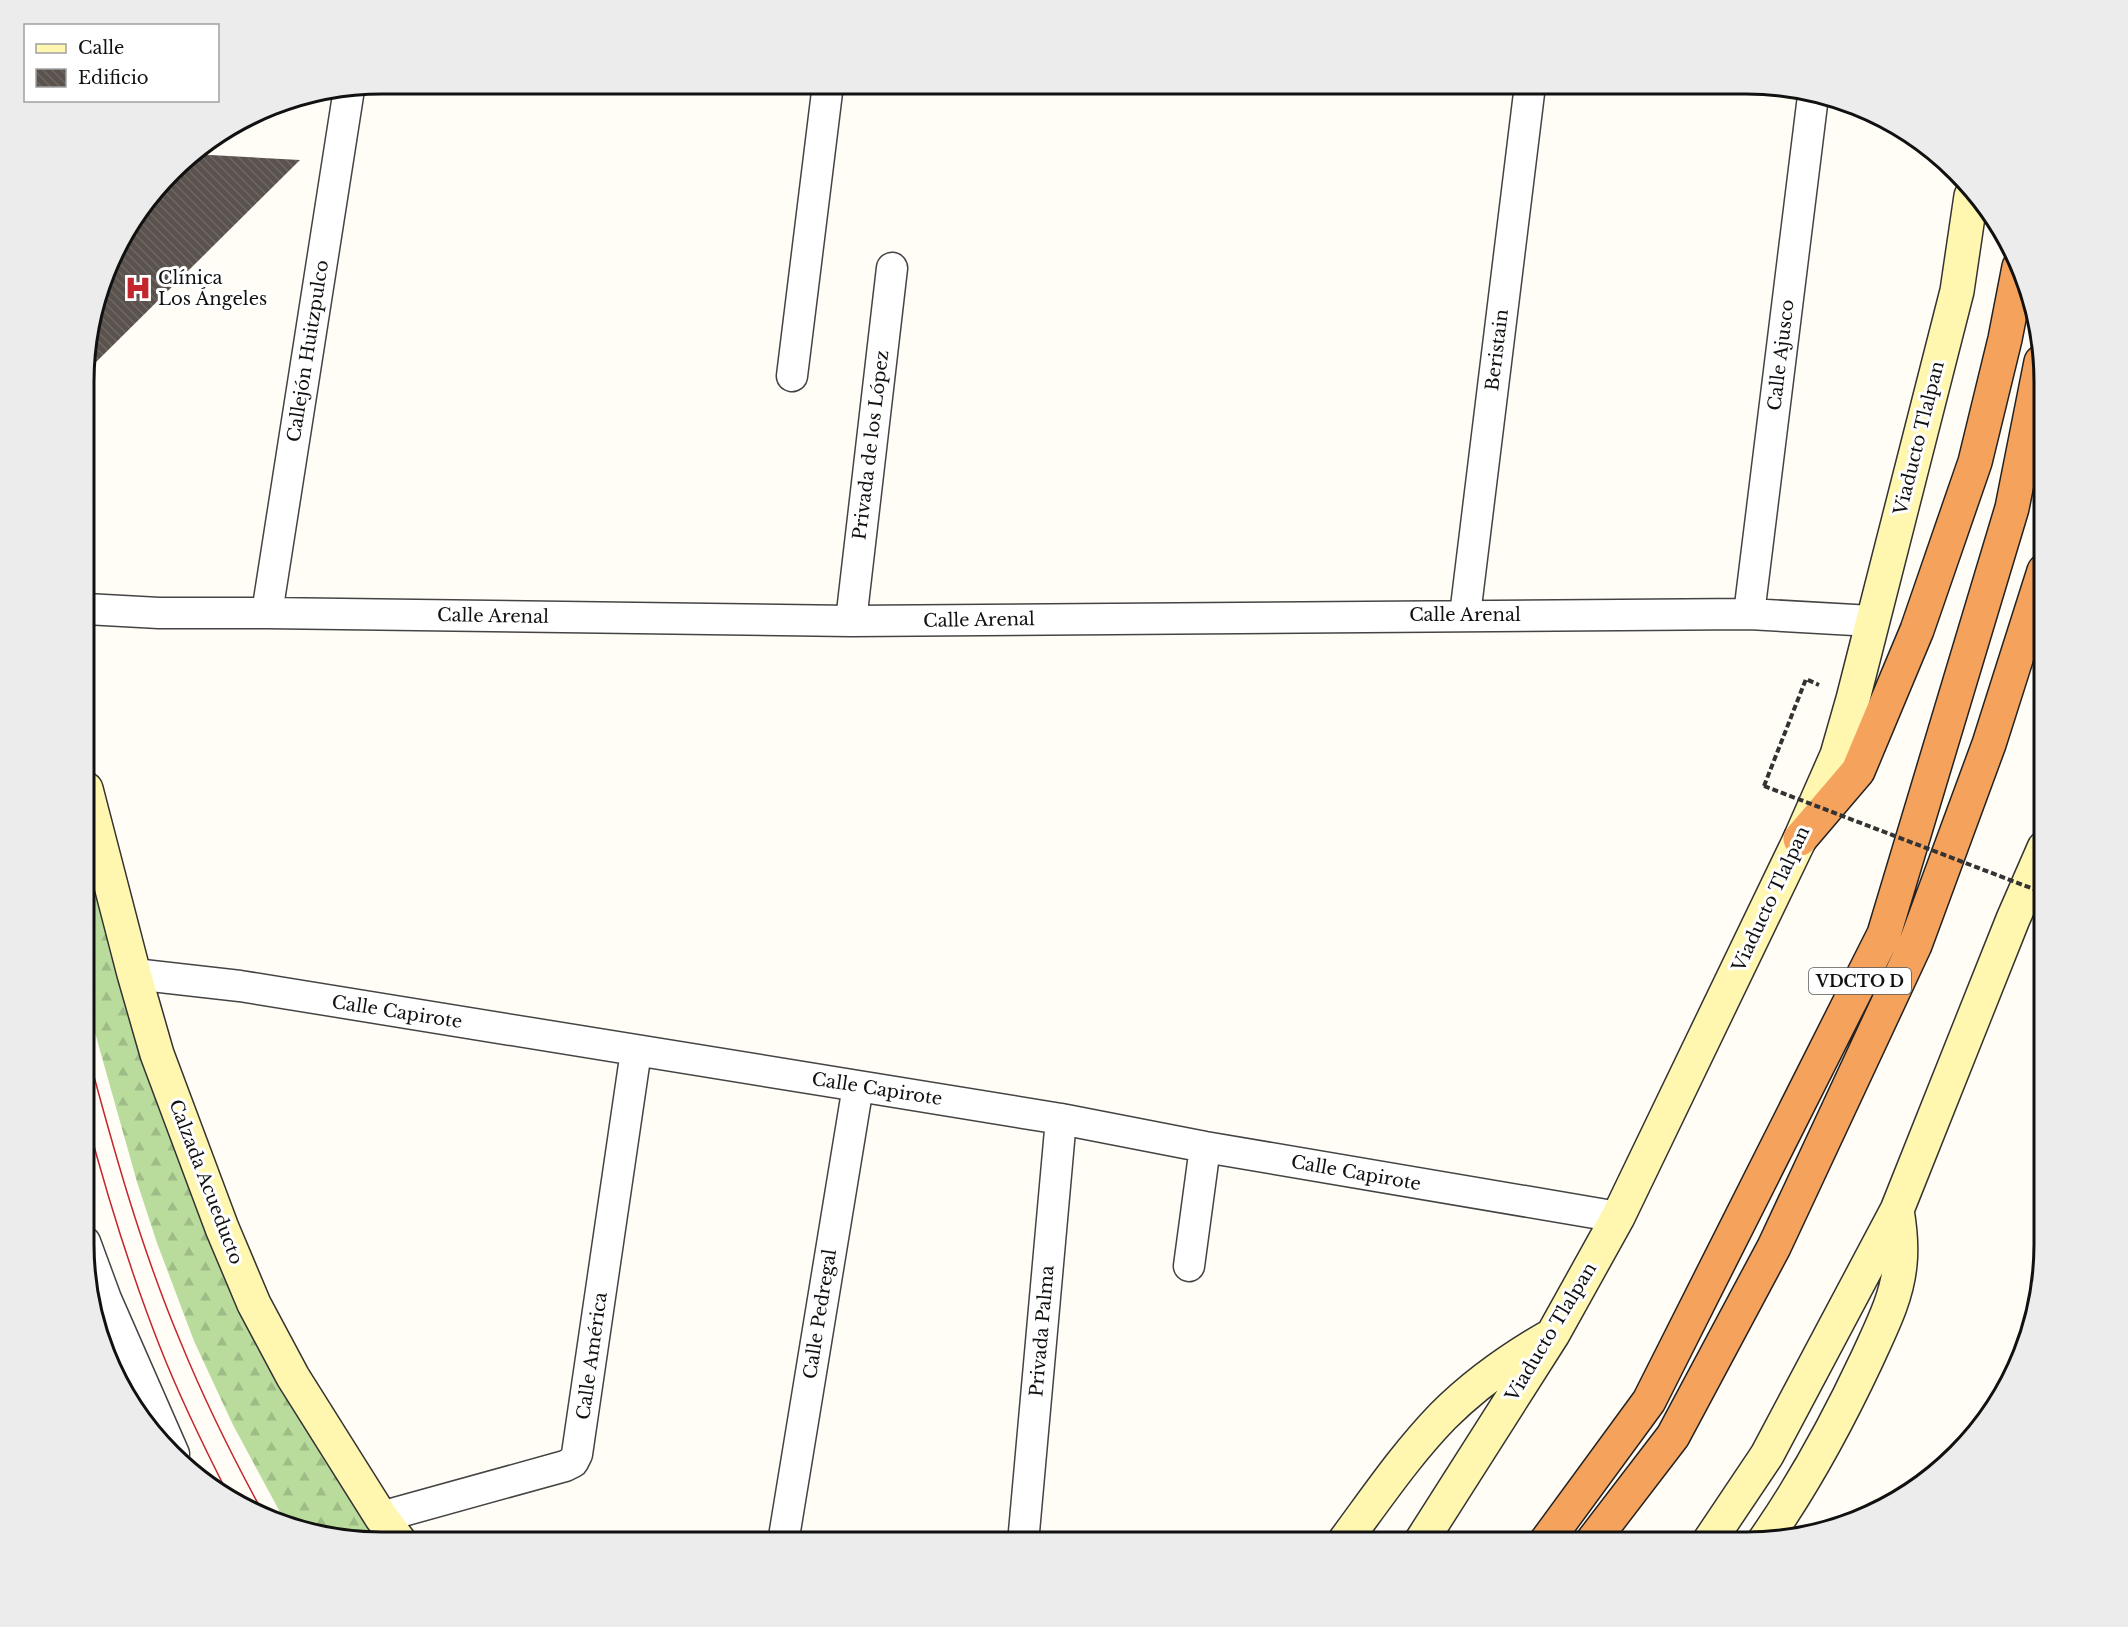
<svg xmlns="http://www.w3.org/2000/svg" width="2128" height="1627" font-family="'Libre Baskerville',serif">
  <defs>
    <pattern id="forest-firs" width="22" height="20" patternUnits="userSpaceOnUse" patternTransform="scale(1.5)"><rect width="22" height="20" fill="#b9dc9c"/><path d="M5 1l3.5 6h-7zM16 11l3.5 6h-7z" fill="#9ebc85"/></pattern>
    <pattern id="building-back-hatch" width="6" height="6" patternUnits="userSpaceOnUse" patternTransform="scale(1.5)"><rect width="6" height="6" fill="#5a524d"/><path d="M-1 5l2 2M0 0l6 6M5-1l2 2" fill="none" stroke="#6d6662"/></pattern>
  </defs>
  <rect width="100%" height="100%" fill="#fffdf5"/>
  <path fill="url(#forest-firs)" d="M 86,826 L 144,1040 L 386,1542 L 363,1542 L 287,1525 L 233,1425 L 194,1341 L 157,1243 L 137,1182 L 85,997 Z"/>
  <path fill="url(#building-back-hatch)" d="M 192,154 L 300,160 L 87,371 L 87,343 L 124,233 L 186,158 Z"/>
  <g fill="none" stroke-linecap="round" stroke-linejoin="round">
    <g stroke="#444" stroke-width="33">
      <path id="street" d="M 792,376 L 828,84
        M 86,609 L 159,613 L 267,613 L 851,621 L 1749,614 L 1872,621
        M 267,613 L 349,89
        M 1749,614 L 1813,96
        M 1465,615 L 1530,85
        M 851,621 L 892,268
        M 134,974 L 240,986 L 858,1086 L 1061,1119 L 1205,1147 L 1618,1217
        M 85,1242 L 106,1299 L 174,1454
        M 1189,1266 L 1205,1147
        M 381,1517 L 565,1466 L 573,1462 L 577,1454 L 636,1051
        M 783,1543 L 858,1086
        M 1023,1543 L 1061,1119"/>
    </g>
    <g stroke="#333" stroke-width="36">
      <path id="secondary" d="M 86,789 L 134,974 L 157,1054 L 222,1228 L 254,1304 L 293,1377 L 381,1517 L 400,1542
        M 1764,1541 C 1803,1485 1838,1421 1867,1359 C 1881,1328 1897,1298 1900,1264 C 1902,1246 1900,1228 1897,1210
        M 1343,1543 C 1375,1500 1406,1454 1443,1416 C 1474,1385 1509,1360 1547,1338
        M 1420,1543 L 1553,1334 L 1618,1217 L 1800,839 L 1837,755 L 1853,699 L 1957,291 L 1971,196
        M 1708,1543 L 1767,1455 L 1897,1210 L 2013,919 L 2044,848"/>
    </g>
    <g stroke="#222" stroke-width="36">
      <path id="highway" d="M 1800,839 L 1858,771 L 1917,630 L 1975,462 L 2005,339 L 2019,267
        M 1545,1543 L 1649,1401 L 1884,934 L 2012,508 L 2041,362
        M 1591,1543 L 1673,1436 L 1774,1247 L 1915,945 L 1989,744 L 2044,571"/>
    </g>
    <path stroke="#333" stroke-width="4" stroke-dasharray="6 3" stroke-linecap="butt" d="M 1764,786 L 1806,679 L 1819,685"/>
    <use href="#street" stroke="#fff" stroke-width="30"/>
    <use href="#secondary" stroke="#fff6b0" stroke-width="33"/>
    <use href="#highway" stroke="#f5a25d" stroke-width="33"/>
    <path stroke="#c4262e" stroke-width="1.5" d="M 85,1043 C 112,1144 140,1246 181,1343 C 206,1404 235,1462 267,1520
      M 85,1113 C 106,1192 130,1271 160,1347 C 180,1398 204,1447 229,1496"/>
    <path stroke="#333" stroke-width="4" stroke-dasharray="6 3" stroke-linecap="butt" d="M 1764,786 L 2044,893"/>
  </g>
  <defs>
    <g id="hospital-bare" transform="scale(2.07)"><path d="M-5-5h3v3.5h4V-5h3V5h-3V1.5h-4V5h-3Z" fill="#c4262e" stroke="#fff" stroke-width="2.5" paint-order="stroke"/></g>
  </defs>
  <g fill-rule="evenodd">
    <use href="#hospital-bare" x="138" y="288"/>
  </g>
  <g text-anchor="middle" stroke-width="6" stroke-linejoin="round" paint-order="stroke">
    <rect fill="#fff" stroke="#585858" stroke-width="1.5" x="1809" y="968" width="102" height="26" rx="4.5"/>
    <g font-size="16" font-weight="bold" fill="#111">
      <text x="1860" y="987">VDCTO D</text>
    </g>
    <g font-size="18" fill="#111" stroke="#fff" text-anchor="start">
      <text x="158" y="284">Clínica<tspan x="158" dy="21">Los Ángeles</tspan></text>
    </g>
    <g font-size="18" fill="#111" stroke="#fff">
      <text transform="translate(1497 350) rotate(-83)" y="6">Beristain</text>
      <text transform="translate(308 351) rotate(-81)" y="6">Callejón Huitzpulco</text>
      <text transform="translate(1781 355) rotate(-83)" y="6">Calle Ajusco</text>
      <text transform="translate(1919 438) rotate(-76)" y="6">Viaducto Tlalpan</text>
      <text transform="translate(871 445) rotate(-83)" y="6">Privada de los López</text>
      <text x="1465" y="621">Calle Arenal</text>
      <text transform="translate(493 616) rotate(1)" y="6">Calle Arenal</text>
      <text transform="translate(979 620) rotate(-1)" y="6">Calle Arenal</text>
      <text transform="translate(1771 899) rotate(-65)" y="6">Viaducto Tlalpan</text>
      <text transform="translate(397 1012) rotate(9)" y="6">Calle Capirote</text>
      <text transform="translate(877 1089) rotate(9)" y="6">Calle Capirote</text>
      <text transform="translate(1356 1173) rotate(10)" y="6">Calle Capirote</text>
      <text transform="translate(206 1182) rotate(69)" y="6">Calzada Acueducto</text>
      <text transform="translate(820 1314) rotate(-81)" y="6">Calle Pedregal</text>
      <text transform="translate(1042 1331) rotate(-85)" y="6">Privada Palma</text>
      <text transform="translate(1551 1332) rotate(-59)" y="6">Viaducto Tlalpan</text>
      <text transform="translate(592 1356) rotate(-82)" y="6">Calle América</text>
    </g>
  </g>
  <path d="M0 0H2128V1627H0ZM382 94H1746A288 288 0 0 1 2034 382V1244A288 288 0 0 1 1746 1532H382A288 288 0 0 1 94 1244V382A288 288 0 0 1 382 94Z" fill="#ececec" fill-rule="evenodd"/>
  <path fill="none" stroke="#111" stroke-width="3" d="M382 94H1746A288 288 0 0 1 2034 382V1244A288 288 0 0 1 1746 1532H382A288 288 0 0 1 94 1244V382A288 288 0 0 1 382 94Z"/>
  <rect x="24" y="24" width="195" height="78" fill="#ffffff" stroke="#a0a0a0" stroke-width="1.5"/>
  <rect x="36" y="44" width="30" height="9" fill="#fff6b0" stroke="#a0a0a0" stroke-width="1.5"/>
  <text x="78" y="54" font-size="18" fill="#111111">Calle</text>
  <rect x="36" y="69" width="30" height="18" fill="url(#building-back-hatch)" stroke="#a0a0a0" stroke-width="1.5"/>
  <text x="78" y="84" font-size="18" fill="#111111">Edificio</text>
</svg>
